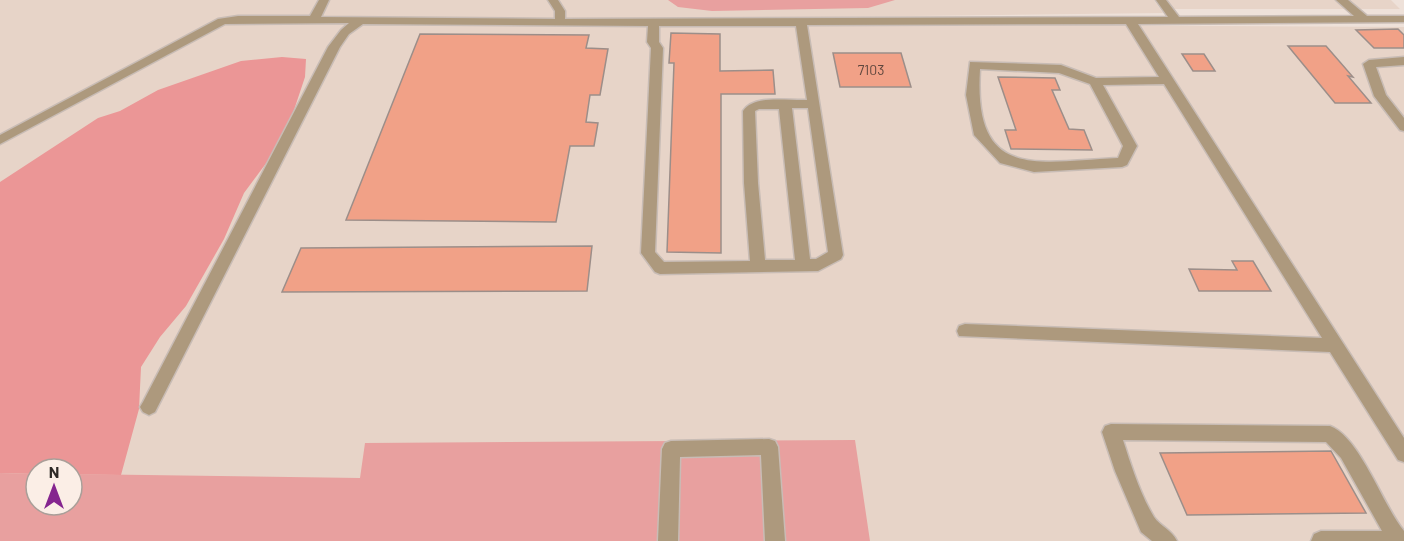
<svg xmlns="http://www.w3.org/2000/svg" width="1404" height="541" font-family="Barlow,sans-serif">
  <rect width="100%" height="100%" fill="#eee1d9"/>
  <path fill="#e7d4c8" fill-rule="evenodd" d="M 0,0 L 1154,0 L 1163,13 L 402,22 L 1404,27 L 1404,541 L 0,541 ZM 36,469 L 72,469 L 72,505 L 36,505 Z
    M 1166,0 L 1391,0 L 1400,9 L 1172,9 Z"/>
  <path fill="#e8a09f" d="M 668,0 L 895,0 L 868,8 L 712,11 L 678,7 Z
    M 855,440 L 870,541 L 0,541 L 0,473 L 36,474 L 36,505 L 72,505 L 72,474 L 360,478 L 365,443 Z"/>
  <path fill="#eb9696" d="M 282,57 L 306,59 L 305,77 L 292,116 L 270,158 L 244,193 L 224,239 L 186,306 L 160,337 L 141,367 L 139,409 L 121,475 L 72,474 L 72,469 L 36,469 L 36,474 L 0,473 L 0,182 L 98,118 L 120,111 L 158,90 L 241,61 Z"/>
  <path fill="#f1a187" stroke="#9c8e89" stroke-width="1.5" d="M 1398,29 L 1404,35 L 1404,48 L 1374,48 L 1356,30 Z
    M 671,33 L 720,34 L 720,71 L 773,70 L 775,94 L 721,94 L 721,253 L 667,252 L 674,63 L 669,63 Z
    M 420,34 L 589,35 L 586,48 L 608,49 L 600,95 L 590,95 L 586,122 L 598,123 L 594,146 L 570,146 L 556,222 L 346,220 Z
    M 1288,46 L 1326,46 L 1353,77 L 1348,76 L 1371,103 L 1335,103 Z
    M 833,53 L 901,53 L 911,87 L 840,87 Z
    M 1182,54 L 1204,54 L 1215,71 L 1193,71 Z
    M 998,77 L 1055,78 L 1060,90 L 1052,90 L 1069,129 L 1084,130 L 1092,150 L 1011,149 L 1005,130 L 1016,130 Z
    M 592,246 L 587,291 L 282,292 L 301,248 Z
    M 1232,261 L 1253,261 L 1271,291 L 1199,291 L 1189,269 L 1237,270 Z
    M 1331,451 L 1366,513 L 1187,515 L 1160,453 Z"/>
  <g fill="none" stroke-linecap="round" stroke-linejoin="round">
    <g stroke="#c8bcb5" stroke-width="3">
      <path id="minor" d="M 319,0 L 329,0 L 321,17 L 555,19 L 555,11 L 548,0 L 558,0 L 565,11 L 565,19 L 1168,17 L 1156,0 L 1166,0 L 1179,17 L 1354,16 L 1336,0 L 1348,0 L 1367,16 L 1404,16 L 1404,22 L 1138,24 L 1404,438 L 1404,462 L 1398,460 L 1330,352 L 959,336 L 957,331 L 959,326 L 965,324 L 1322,338 L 1164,84 L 1103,85 L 1137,146 L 1127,165 L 1122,167 L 1034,172 L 1000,163 L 974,135 L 966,95 L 970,62 L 1061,65 L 1096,78 L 1159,77 L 1126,24 L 807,25 L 843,255 L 841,259 L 818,271 L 660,274 L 655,272 L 641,253 L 651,48 L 647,42 L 648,26 L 363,24 L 349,34 L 340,47 L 155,412 L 149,415 L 143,412 L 140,407 L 143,402 L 328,47 L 341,30 L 349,23 L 225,24 L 0,144 L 0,135 L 218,19 L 238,16 L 310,16 ZM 659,26 L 796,26 L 807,100 C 788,101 754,94 743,111 L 744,183 L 750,261 L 664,262 L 655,252 L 663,48 L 659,42 ZM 980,69 L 1059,73 L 1090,84 L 1123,146 L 1118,158 C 1035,162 973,181 980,69 ZM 792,108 L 808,108 L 828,252 L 816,259 L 810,259 ZM 759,109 L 779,109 L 795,260 L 765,260 L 758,183 L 755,111 Z
        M 1404,57 L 1404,65 L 1376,67 L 1386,95 L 1404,118 L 1404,131 L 1400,130 L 1374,96 L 1363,64 L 1369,60 Z
        M 1111,424 L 1330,426 C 1360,437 1383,506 1404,531 L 1404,541 L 1311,541 L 1314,534 L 1321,531 L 1382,531 L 1341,458 L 1326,442 L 1123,440 C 1131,465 1140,494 1154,517 C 1160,526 1172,530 1177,541 L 1152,541 L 1141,532 L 1115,471 L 1102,432 L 1105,426 Z
        M 769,439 L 775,441 L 778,447 L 785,541 L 765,541 L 761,455 L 680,457 L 678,541 L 658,541 L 662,449 L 665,443 L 671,441 Z"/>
    </g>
    <use href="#minor" fill="#ad997d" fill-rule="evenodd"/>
  </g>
  <g text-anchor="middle" stroke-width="4.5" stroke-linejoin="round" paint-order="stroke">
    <g font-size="14" fill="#5f473e">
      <text x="871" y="75">7103</text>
    </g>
  </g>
  <g transform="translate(54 487)"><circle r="28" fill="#fbeee6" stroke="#a99f99" stroke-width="1.5"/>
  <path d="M0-4.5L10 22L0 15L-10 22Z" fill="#85258f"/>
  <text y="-9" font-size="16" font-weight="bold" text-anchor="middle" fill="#2e2926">N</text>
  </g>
</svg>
